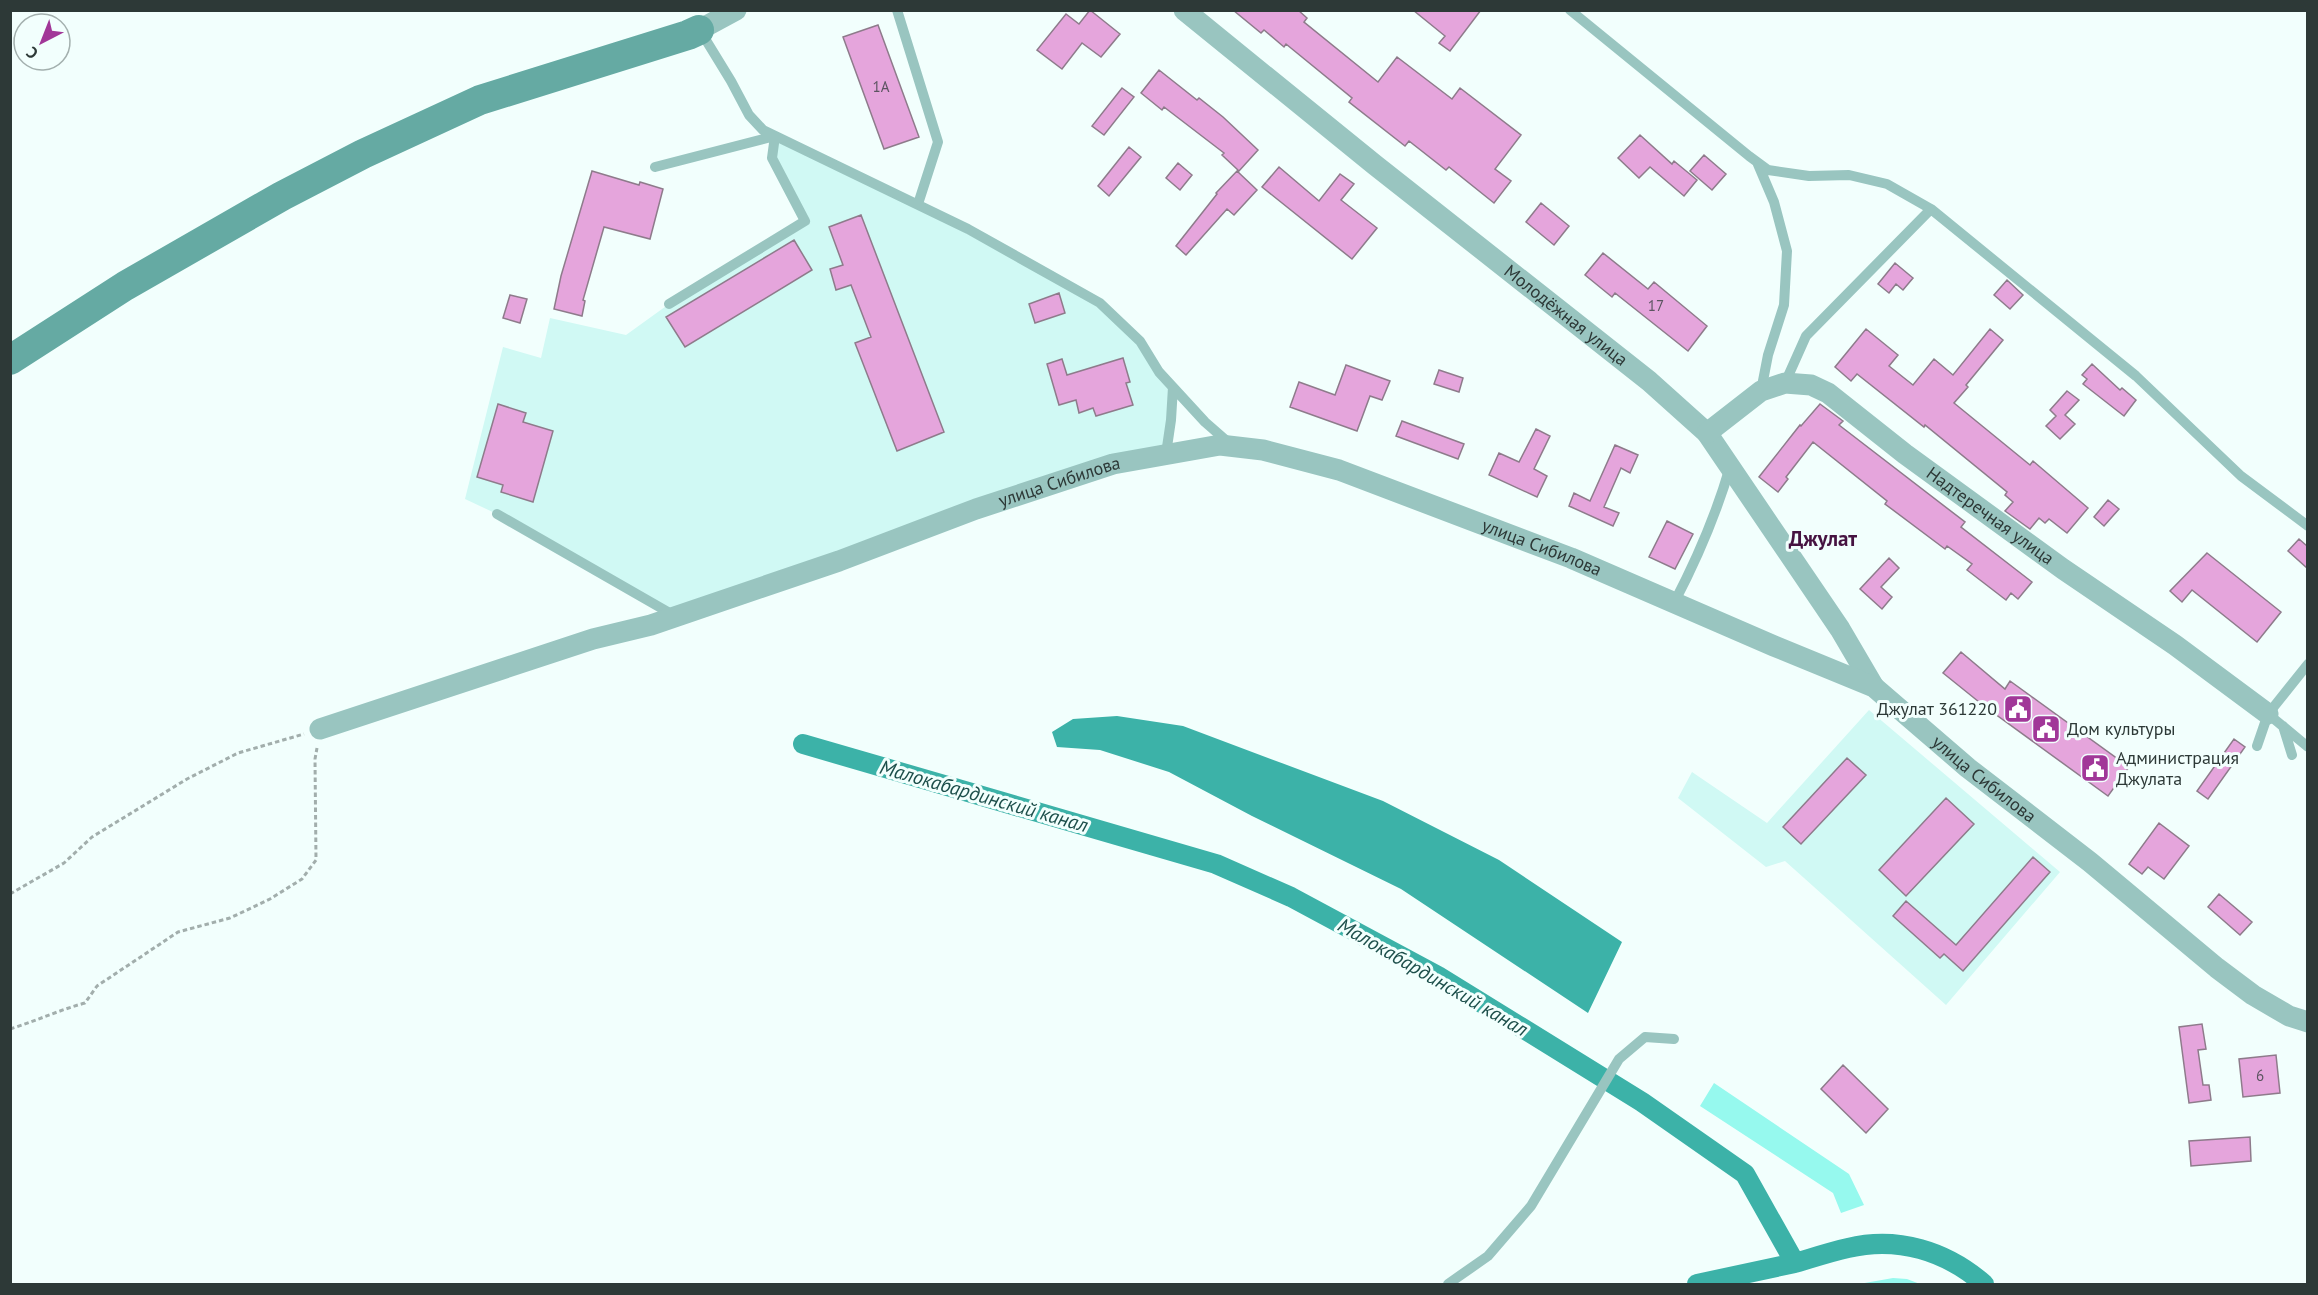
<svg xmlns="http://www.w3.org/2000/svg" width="2318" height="1295" font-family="'PT Sans',sans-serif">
  <rect width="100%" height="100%" fill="#f2fffd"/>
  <path fill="#d0f9f4" d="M 775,136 L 839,167 L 1100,303 L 1140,341 L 1173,387 L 1166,454 L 676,616 L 497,514 L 465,499 L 503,347 L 541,358 L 550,318 L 626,335 L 669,304 L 805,221 L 772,158 Z
    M 1869,710 L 2060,872 L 1946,1005 L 1785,861 L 1766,867 L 1678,798 L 1692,772 L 1767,823 Z"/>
  <path fill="#96f9ee" d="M 1714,1083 L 1849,1174 L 1864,1205 L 1841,1213 L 1833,1193 L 1700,1106 Z
    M 1893,1278 L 1907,1279 L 1920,1284 L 1859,1284 Z"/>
  <path fill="#3cb2a8" d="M 1117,716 L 1183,726 L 1383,801 L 1499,860 L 1622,942 L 1588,1013 L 1401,889 L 1252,816 L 1169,772 L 1100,750 L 1057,747 L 1052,732 L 1073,719 Z"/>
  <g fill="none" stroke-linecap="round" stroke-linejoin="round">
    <path stroke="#3cb2a8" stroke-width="20" d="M 803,744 L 1216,864 L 1291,897 L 1438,976 L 1642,1102 L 1745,1174 L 1795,1263 C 1812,1258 1830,1252 1848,1248 C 1898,1236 1946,1251 1984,1284
      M 1697,1284 L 1795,1263"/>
  </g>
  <path fill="#e5a5dc" stroke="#8e7b8b" stroke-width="1.5" d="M 1090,10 L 1120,34 L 1101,57 L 1082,43 L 1062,69 L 1037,50 L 1066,14 L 1079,24 Z
    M 1233,10 L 1298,10 L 1307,18 L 1304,22 L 1378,82 L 1397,57 L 1452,99 L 1460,88 L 1521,135 L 1495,169 L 1511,181 L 1494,203 L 1449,167 L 1446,170 L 1409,141 L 1405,146 L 1349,102 L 1352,98 L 1286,44 L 1284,47 L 1264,30 L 1261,33 Z
    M 1413,10 L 1481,10 L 1450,51 L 1439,43 L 1445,36 Z
    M 878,25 L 919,137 L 884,149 L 843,37 Z
    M 1159,70 L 1197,100 L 1199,98 L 1223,117 L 1258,150 L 1239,171 L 1222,155 L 1224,153 L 1164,107 L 1162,110 L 1141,93 Z
    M 1122,88 L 1134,97 L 1104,135 L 1092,126 Z
    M 1640,135 L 1672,164 L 1674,161 L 1697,180 L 1684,196 L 1650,167 L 1639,178 L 1618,158 Z
    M 1129,147 L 1141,157 L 1109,196 L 1098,186 Z
    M 1704,155 L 1726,174 L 1712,190 L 1690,171 Z
    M 1178,163 L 1192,175 L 1180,190 L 1166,178 Z
    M 1279,167 L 1319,201 L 1340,174 L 1354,184 L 1341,200 L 1377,228 L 1352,259 L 1262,187 Z
    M 592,171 L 639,185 L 640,182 L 663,189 L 650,239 L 604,227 L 583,300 L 585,301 L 582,316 L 554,309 L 561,276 Z
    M 1237,171 L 1257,190 L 1234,215 L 1227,209 L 1186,255 L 1176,246 L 1217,194 L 1216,193 Z
    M 1541,203 L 1569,226 L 1554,245 L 1526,222 Z
    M 861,215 L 944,432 L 897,451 L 855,343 L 871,337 L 851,285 L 836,290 L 830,269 L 843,265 L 829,227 Z
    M 794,240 L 812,270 L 685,347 L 666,317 Z
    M 1603,253 L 1648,289 L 1654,282 L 1707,326 L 1688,351 L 1615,293 L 1612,297 L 1585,275 Z
    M 1895,263 L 1913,278 L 1903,290 L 1896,284 L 1889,293 L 1878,284 Z
    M 2007,280 L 2023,295 L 2010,309 L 1994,295 Z
    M 1059,293 L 1065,313 L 1035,323 L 1029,304 Z
    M 510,295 L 527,299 L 520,323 L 503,318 Z
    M 1866,329 L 1898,355 L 1889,366 L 1913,385 L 1934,359 L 1953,375 L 1990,329 L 2003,340 L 1966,385 L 1968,387 L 1954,403 L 2030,465 L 2033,461 L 2088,508 L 2067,533 L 2049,519 L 2045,523 L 2039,518 L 2030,529 L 2005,511 L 2013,502 L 2005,495 L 2007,492 L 1925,425 L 1924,427 L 1857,374 L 1851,381 L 1835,367 Z
    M 1123,358 L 1130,382 L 1126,383 L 1133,405 L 1096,416 L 1093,408 L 1079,413 L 1076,400 L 1059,405 L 1047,364 L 1062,359 L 1067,375 Z
    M 2092,364 L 2120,390 L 2122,388 L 2136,400 L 2124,416 L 2083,384 L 2087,379 L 2082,375 Z
    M 1346,365 L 1390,381 L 1382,400 L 1370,396 L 1357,431 L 1290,407 L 1299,382 L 1335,395 Z
    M 1439,370 L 1463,378 L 1459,392 L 1434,384 Z
    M 2067,391 L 2079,400 L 2065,415 L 2075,424 L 2060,439 L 2046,426 L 2056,416 L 2050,410 Z
    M 498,404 L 526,413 L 523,422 L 553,431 L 533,502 L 501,492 L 503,485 L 477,477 Z
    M 1820,404 L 1843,421 L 1839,425 L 1965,522 L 1961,527 L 2032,582 L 2018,599 L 2011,593 L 2006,600 L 1967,570 L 1972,564 L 1947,546 L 1945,549 L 1885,504 L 1887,501 L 1813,442 L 1786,477 L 1788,479 L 1778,492 L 1759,477 L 1800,425 L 1801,426 Z
    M 1402,421 L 1464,444 L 1458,459 L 1396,436 Z
    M 1536,429 L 1550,436 L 1534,469 L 1547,476 L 1537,497 L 1489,475 L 1499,453 L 1519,462 Z
    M 1615,445 L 1638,455 L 1630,473 L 1621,468 L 1604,507 L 1619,513 L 1613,526 L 1569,506 L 1574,493 L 1590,501 Z
    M 2108,500 L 2119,509 L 2104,526 L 2094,517 Z
    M 1667,521 L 1693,534 L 1675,569 L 1649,557 Z
    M 2299,539 L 2307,546 L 2307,568 L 2288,551 Z
    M 2207,553 L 2281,612 L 2257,642 L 2192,590 L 2182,602 L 2170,591 Z
    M 1889,558 L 1899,568 L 1881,587 L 1892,597 L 1882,609 L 1860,589 Z
    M 1961,652 L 2005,689 L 2010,681 L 2129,767 L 2108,796 L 1984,706 L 1943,673 Z
    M 2234,739 L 2245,747 L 2208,799 L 2197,791 Z
    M 1847,758 L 1866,775 L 1801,844 L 1783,827 Z
    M 1946,798 L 1974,824 L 1906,896 L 1879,870 Z
    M 2159,823 L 2189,846 L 2164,879 L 2148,867 L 2142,874 L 2129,864 Z
    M 2033,857 L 2050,872 L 1963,971 L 1944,954 L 1940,958 L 1893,916 L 1906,901 L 1956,945 Z
    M 2219,894 L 2252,922 L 2240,935 L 2208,907 Z
    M 2202,1024 L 2206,1049 L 2198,1050 L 2203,1085 L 2209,1085 L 2211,1100 L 2189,1103 L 2179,1027 Z
    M 2276,1055 L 2280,1093 L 2243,1097 L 2239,1059 Z
    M 1843,1065 L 1888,1109 L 1866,1133 L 1821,1089 Z
    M 2250,1137 L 2251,1161 L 2191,1166 L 2189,1141 Z"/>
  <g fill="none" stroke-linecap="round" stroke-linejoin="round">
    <path stroke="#a2aeac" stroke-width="3" stroke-dasharray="4.5 3" stroke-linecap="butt" d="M 10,894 L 64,863 L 92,837 L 187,779 L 238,753 L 304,734
      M 10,1029 C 36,1021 59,1010 85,1003 L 97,986 L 178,932 L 230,918 L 270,899 L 302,879 L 316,860 L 315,759 L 317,748"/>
    <path stroke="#99c5c0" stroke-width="10" d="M 897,10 L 938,142 L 918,204
      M 1570,10 L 1749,156 L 1768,170 L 1809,176 L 1849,175 L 1887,184 L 1931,209 L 2136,376 L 2241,476 L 2308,526
      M 701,32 L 731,81 L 749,115 L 763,130 L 968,229 L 1100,303 L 1140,341 L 1159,372 L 1205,422 L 1229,443
      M 1757,162 L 1774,202 L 1787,251 L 1784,305 L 1768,355 L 1761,391
      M 655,167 L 775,136
      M 669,304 L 805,221 L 772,158 L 775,136
      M 1785,383 L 1806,336 L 1931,209
      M 1166,454 L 1171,420 L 1173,387
      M 497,514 L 675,616
      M 1674,603 C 1697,559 1716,515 1730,467
      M 2268,714 L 2308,747
      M 2283,726 L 2292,755
      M 2257,746 L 2268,714 L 2308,664
      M 1448,1284 L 1488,1256 L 1531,1206 L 1619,1059 L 1645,1037 L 1674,1039"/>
    <g stroke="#99c5c0" stroke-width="21">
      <path id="s1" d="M 1184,10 L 1375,165 L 1649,381 L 1707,433 L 1840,629 L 1874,687"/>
      <path d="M 699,30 L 736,10"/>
      <path id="s2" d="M 1707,433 L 1761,391 L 1785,383 L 1811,385 L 1828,393 L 1905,454 L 2063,569 L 2175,645 L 2268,714"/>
      <path id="s3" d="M 320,729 L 593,639 L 651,625 L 839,561 L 976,509 L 1113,464 L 1220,445 L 1263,450 L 1339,470 L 1571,558 L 1774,646 L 1874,687 L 1968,768 L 2090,862 L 2217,968 L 2253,995 L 2289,1016 L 2308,1022"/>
    </g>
    <path stroke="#65aaa3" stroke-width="30" d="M 10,360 L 125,286 L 282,196 L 363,154 L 480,100 L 688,35 L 699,30"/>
  </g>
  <defs>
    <g id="civic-square" transform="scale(1.5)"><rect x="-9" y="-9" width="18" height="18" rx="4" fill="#a13798" stroke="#f2fffd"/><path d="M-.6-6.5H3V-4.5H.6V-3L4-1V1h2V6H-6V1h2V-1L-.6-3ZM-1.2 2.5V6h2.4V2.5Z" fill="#fff"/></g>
  </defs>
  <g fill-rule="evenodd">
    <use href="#civic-square" x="2018" y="709"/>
    <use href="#civic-square" x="2046" y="729"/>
    <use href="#civic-square" x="2095" y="768"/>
  </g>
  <g text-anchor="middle" stroke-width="6" stroke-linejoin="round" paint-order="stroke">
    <g font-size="15" fill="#5b5460">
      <text x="881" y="92">1А</text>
      <text x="1656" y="311">17</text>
      <text x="2260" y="1081">6</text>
    </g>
    <g font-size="18" fill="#2d3937" stroke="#f2fffd">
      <text dy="6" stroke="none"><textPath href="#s1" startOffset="489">Молодёжная улица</textPath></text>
      <text dy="6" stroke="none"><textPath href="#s3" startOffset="780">улица Сибилова</textPath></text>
      <text dy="6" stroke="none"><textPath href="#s2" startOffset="342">Надтеречная улица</textPath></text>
      <text dy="6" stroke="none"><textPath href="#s3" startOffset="1284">улица Сибилова</textPath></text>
      <text dy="6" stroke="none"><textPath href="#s3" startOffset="1788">улица Сибилова</textPath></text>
    </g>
    <g font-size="18" fill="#2d3937" stroke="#f2fffd" text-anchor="start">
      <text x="1997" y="715" text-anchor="end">Джулат 361220</text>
      <text x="2067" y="735">Дом культуры</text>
      <text x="2116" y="764">Администрация<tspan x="2116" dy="21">Джулата</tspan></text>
    </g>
    <g font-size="20" font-style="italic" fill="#1d4f4b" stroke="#f2fffd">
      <text transform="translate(984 796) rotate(16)" y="7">Малокабардинский канал</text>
      <text transform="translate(1433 977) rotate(30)" y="7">Малокабардинский канал</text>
    </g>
    <g font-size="21" font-weight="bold" fill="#461341" stroke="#f2fffd">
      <text x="1823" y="546">Джулат</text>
    </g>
  </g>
  <rect width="2318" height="1295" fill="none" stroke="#2d3937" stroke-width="24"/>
  <g transform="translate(42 42) rotate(222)"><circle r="28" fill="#f2fffd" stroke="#a3b0ae" stroke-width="1.5"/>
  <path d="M0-4.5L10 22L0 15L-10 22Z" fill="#a13798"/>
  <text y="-9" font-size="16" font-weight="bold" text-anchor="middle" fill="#2d3937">С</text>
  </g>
</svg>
